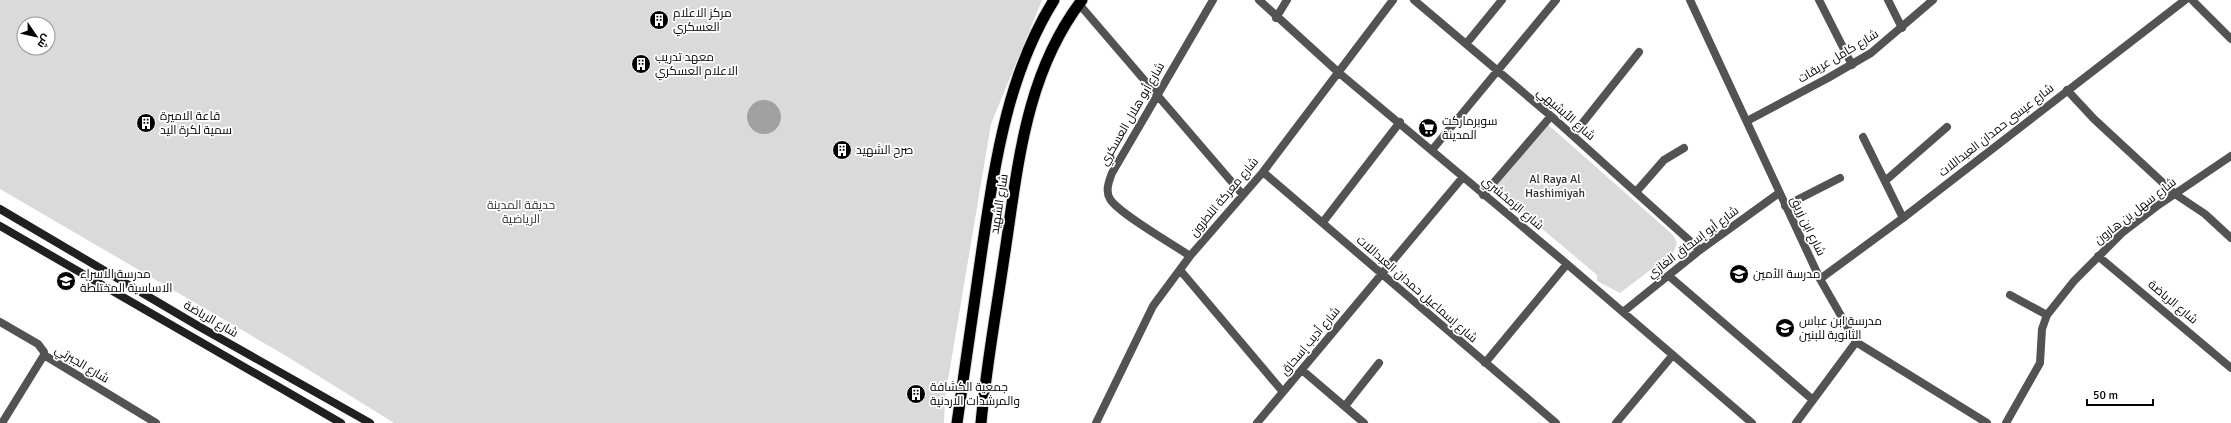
<svg xmlns="http://www.w3.org/2000/svg" width="2231" height="423" font-family="Signika,Cairo,sans-serif">
  <rect width="100%" height="100%" fill="#fff"/>
  <path fill="#dadada" fill-rule="evenodd" d="M 0,0 L 1042,0 L 991,124 L 945,398 L 944,423 L 394,423 L 288,357 L 0,189 ZM 24,24 L 48,24 L 48,48 L 24,48 Z
    M 1544,121 L 1673,235 L 1677,243 L 1674,251 L 1669,256 L 1620,293 L 1597,281 L 1597,275 L 1490,185 Z"/>
  <path fill="#a1a1a1" d="M747 117a17 17 0 1 1 34 0a17 17 0 1 1-34 0Z"/>
  <g fill="none" stroke-linecap="round" stroke-linejoin="round">
    <g stroke="#dbdbdb" stroke-width="13">
      <path id="trunk" d="M 957,423 C 965,365 974,307 982,249 C 995,163 1007,75 1054,0
        M 981,423 C 986,368 996,313 1004,258 C 1018,168 1024,76 1082,0"/>
    </g>
    <path stroke="#535353" stroke-width="8" d="M 1259,0 L 1338,72 L 1567,264 L 1752,423
      M 1414,0 L 1551,116 L 1700,250
      M 1819,0 L 1852,65
      M 1888,0 L 1902,28
      M 2192,0 L 2231,39
      M 1079,4 L 1243,195
      M 1276,18 L 1287,0
      M 1466,44 L 1502,0
      M 2067,90 L 2094,119 L 2175,194 L 2205,214 L 2231,238
      M 1747,121 L 1828,78 L 1871,53 L 1933,0
      M 1573,135 L 1639,52
      M 1863,137 L 1903,218
      M 1432,150 L 1556,0
      M 1263,172 L 1556,423
      M 1885,181 L 1947,127
      M 1636,192 L 1664,160 L 1684,148
      M 1483,195 L 1551,116
      M 1785,206 L 1840,178
      M 1323,222 L 1400,122
      M 1190,256 C 1174,245 1118,213 1110,199 C 1105,191 1109,181 1112,173 L 1213,0
      M 2098,256 L 2231,368
      M 1180,270 L 1283,392
      M 1669,276 L 1813,400
      M 2010,295 L 2047,315
      M 1623,312 L 1700,250 L 1779,193
      M 0,322 L 38,344 L 44,352 L 44,355
      M 44,355 L 156,423
      M 1485,363 L 1567,264
      M 1302,370 L 1364,423
      M 1345,406 L 1379,363
      M 2,423 L 44,355
      M 1096,423 L 1153,306 L 1190,256 L 1263,172 L 1393,0
      M 1257,423 L 1463,177
      M 1616,423 L 1672,356
      M 1796,423 L 1856,342
      M 2006,423 L 2040,363 L 2042,329 L 2047,315 L 2074,281 L 2123,232 L 2157,206 L 2231,156"/>
    <path stroke="#535353" stroke-width="8" d="M 1690,0 L 1820,279 L 1856,342 L 1987,423
      M 1820,279 L 1903,218 L 2185,0"/>
    <path stroke="#202020" stroke-width="8" d="M 0,209 L 200,327 L 370,423
      M 0,226 L 341,423"/>
    <use href="#trunk" stroke="#000" stroke-width="11"/>
  </g>
  <defs>
    <g id="building-disc" transform="scale(1)"><circle r="9.5" fill="#000" stroke="#fff"/><path d="M-4-6H4V6H1V3H-1V6H-4ZM-2.5-4.3h1.7v1.8h-1.7ZM.8-4.3h1.7v1.8H.8ZM-2.5-1h1.7V.8h-1.7ZM.8-1h1.7V.8H.8Z" fill="#fff"/></g>
    <g id="supermarket-disc" transform="scale(1)"><circle r="9.5" fill="#000" stroke="#fff"/><path d="M-6-5.5h2.5l.6 2H6L4.5 2H-2.5L-4.4-4H-6ZM-1.5 3.2a1.3 1.3 0 1 0 .1 0ZM3 3.2a1.3 1.3 0 1 0 .1 0Z" fill="#fff"/></g>
    <g id="school-disc" transform="scale(1)"><circle r="9.5" fill="#000" stroke="#fff"/><path d="M0-5L7-2L0 1L-7-2ZM-4 1L0 2.5L4 1V4Q0 6-4 4Z" fill="#fff"/></g>
  </defs>
  <g fill-rule="evenodd">
    <use href="#building-disc" x="659" y="20"/>
    <use href="#building-disc" x="641" y="64"/>
    <use href="#building-disc" x="146" y="123"/>
    <use href="#supermarket-disc" x="1428" y="128"/>
    <use href="#building-disc" x="842" y="150"/>
    <use href="#school-disc" x="1739" y="274"/>
    <use href="#school-disc" x="66" y="281"/>
    <use href="#school-disc" x="1785" y="328"/>
    <use href="#building-disc" x="916" y="394"/>
  </g>
  <g text-anchor="middle" stroke-width="3.5" stroke-linejoin="round" paint-order="stroke">
    <g font-size="12" fill="#000" stroke="#fff" text-anchor="start">
      <text x="673" y="17">مركز الاعلام<tspan x="673" dy="14">العسكري</tspan></text>
      <text x="655" y="61">معهد تدريب<tspan x="655" dy="14">الاعلام العسكري</tspan></text>
      <text x="160" y="120">قاعة الاميرة<tspan x="160" dy="14">سمية لكرة اليد</tspan></text>
      <text x="1442" y="125">سوبرماركت<tspan x="1442" dy="14">المدينة</tspan></text>
      <text x="856" y="154">صرح الشهيد</text>
      <text x="80" y="278">مدرسة الاسراء<tspan x="80" dy="14">الاساسية المختلطة</tspan></text>
      <text x="1753" y="278">مدرسة الأمين</text>
      <text x="1799" y="325">مدرسة ابن عباس<tspan x="1799" dy="14">الثانوية للبنين</tspan></text>
      <text x="930" y="391">جمعية الكشافة<tspan x="930" dy="14">والمرشدات الاردنية</tspan></text>
    </g>
    <g font-size="12" fill="#000" stroke="#fff">
      <text transform="translate(1838 56) rotate(-31)" y="4">شارع كامل عريقات</text>
      <text transform="translate(1132 114) rotate(-60)" y="4">شارع أبو هلال العسكري</text>
      <text transform="translate(1566 114) rotate(41)" y="4">شارع الأبشيهي</text>
      <text transform="translate(1996 130) rotate(-38)" y="4">شارع عيسى حمدان العبداللات</text>
      <text transform="translate(1224 197) rotate(-50)" y="4">شارع معركة اللطرون</text>
      <text transform="translate(1513 203) rotate(40)" y="4">شارع الزمخشري</text>
      <text transform="translate(999 204) rotate(-81)" y="4">شارع الشهيد</text>
      <text transform="translate(2135 211) rotate(-38)" y="4">شارع سهل بن هارون</text>
      <text transform="translate(1808 226) rotate(64)" y="4">شارع ابن زريق</text>
      <text transform="translate(1693 242) rotate(-37)" y="4">شارع أبو إسحاق الغازي</text>
      <text transform="translate(1417 289) rotate(41)" y="4">شارع إسماعيل حمدان العبداللات</text>
      <text transform="translate(2173 302) rotate(40)" y="4">شارع الرياضة</text>
      <text transform="translate(211 319) rotate(30)" y="4">شارع الرياضة</text>
      <text transform="translate(1310 341) rotate(-50)" y="4">شارع أديب إسحاق</text>
      <text transform="translate(82 364) rotate(31)" y="4">شارع الجبرتي</text>
    </g>
    <g font-size="12" fill="#313131" stroke="#fff">
      <text x="1555" y="183">Al Raya Al<tspan x="1555" dy="14">Hashimiyah</tspan></text>
      <text x="521" y="209">حديقة المدينة<tspan x="521" dy="14">الرياضية</tspan></text>
    </g>
  </g>
  <g transform="translate(36 36) rotate(124)"><circle r="19" fill="#ffffff" stroke="#999999"/>
  <path d="M0-3L7 15L0 10L-7 15Z" fill="#000000"/>
  <text y="-6" font-size="11" font-weight="bold" text-anchor="middle" fill="#000000">ش</text>
  </g>
  <path d="M2087 399v6h66v-6" fill="none" stroke="#000000" stroke-width="2"/>
  <text x="2093" y="399" font-size="12" fill="#000000" stroke="#ffffff" stroke-width="3" paint-order="stroke">50 m</text>
</svg>
